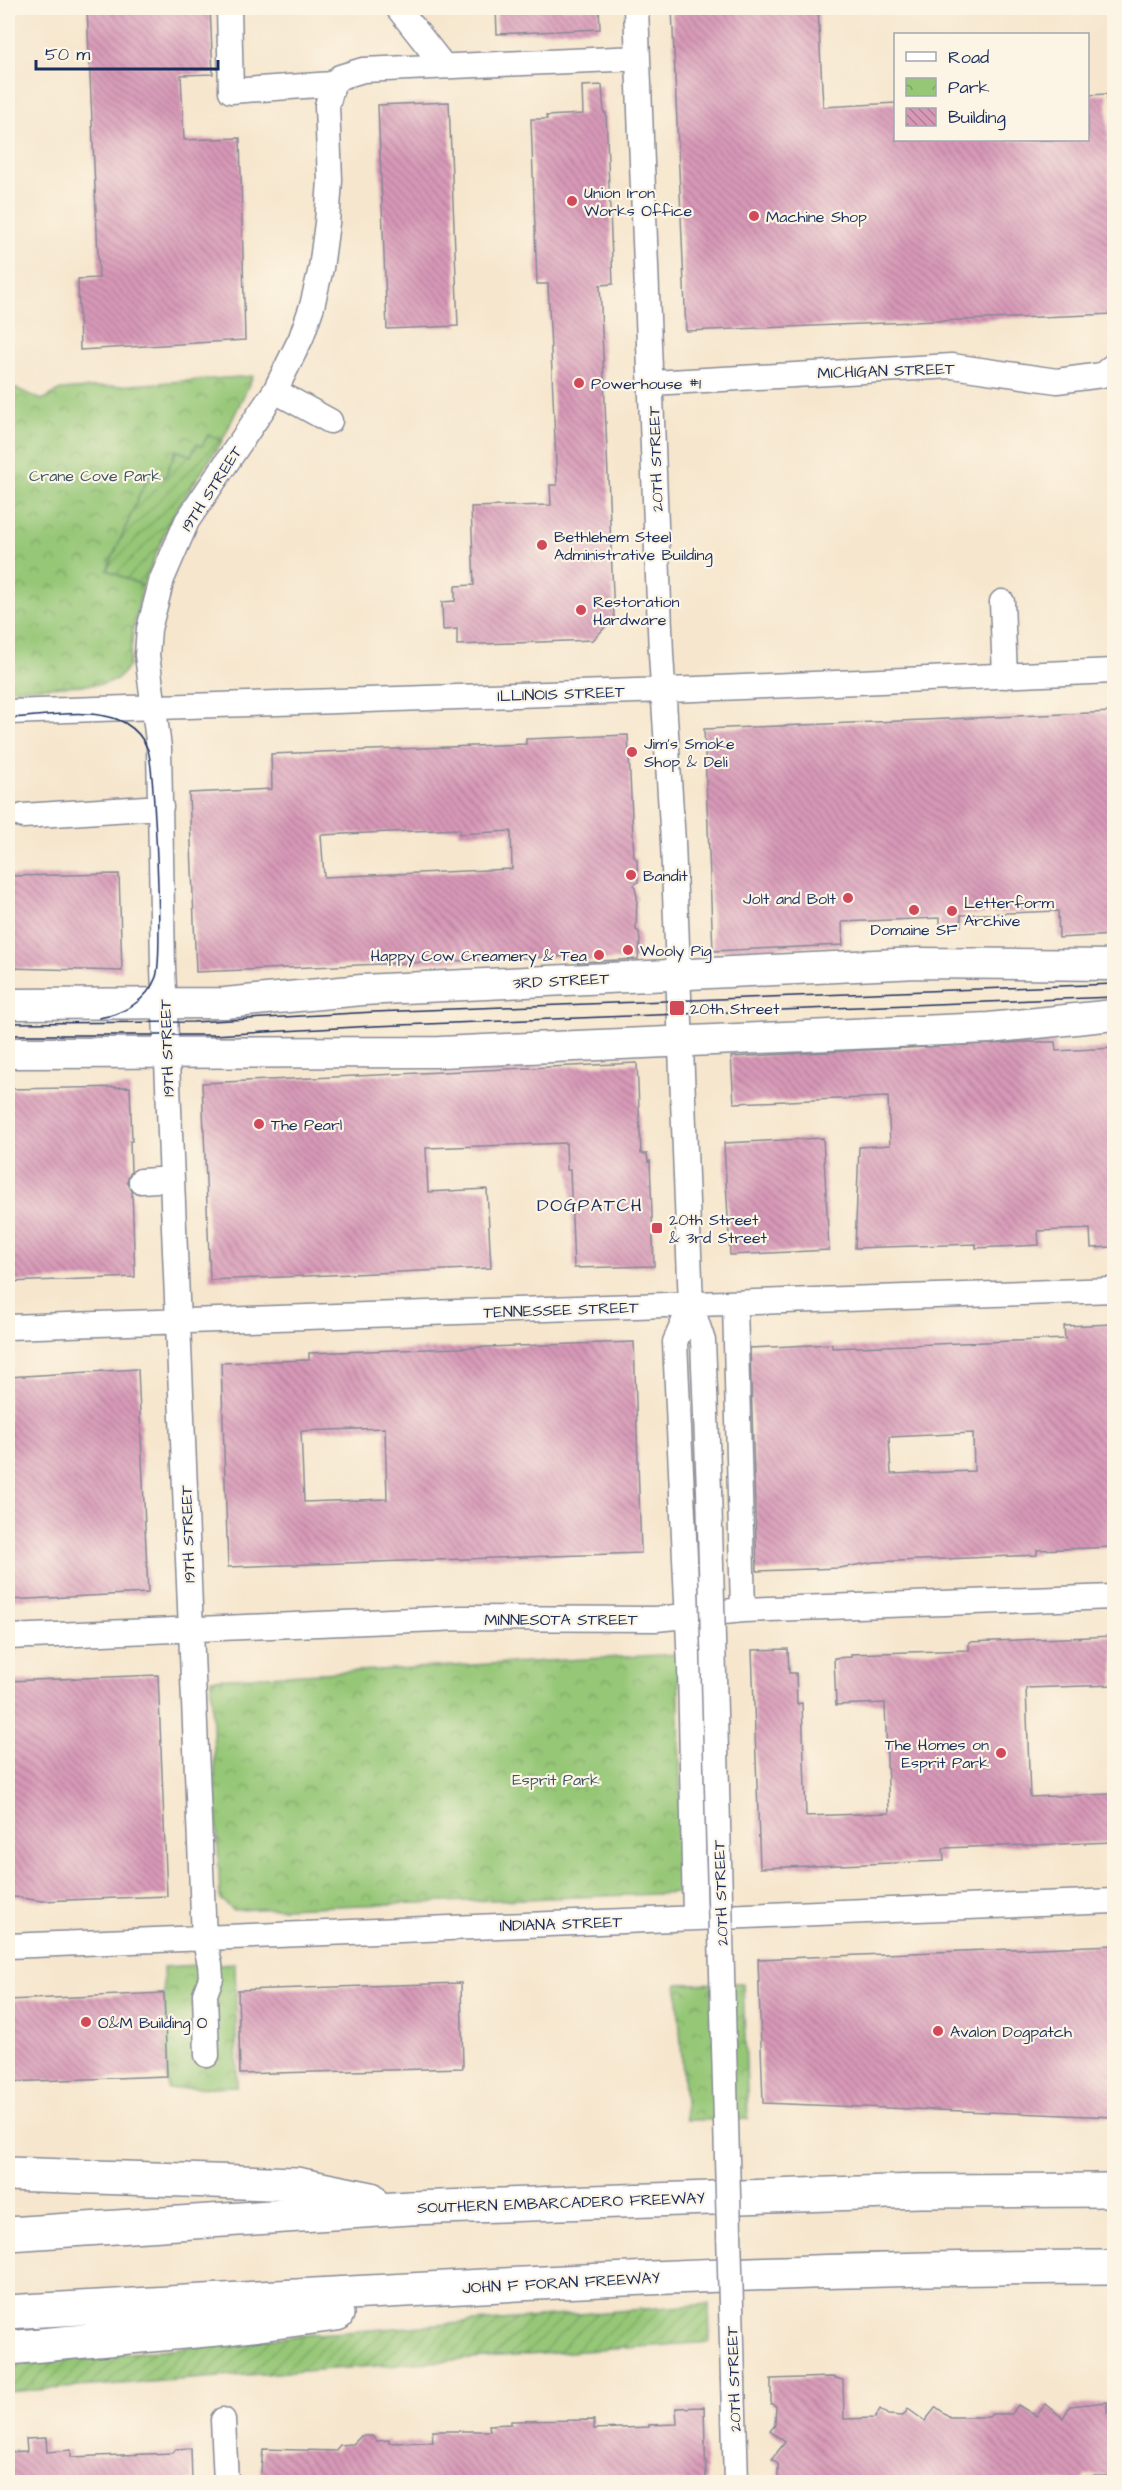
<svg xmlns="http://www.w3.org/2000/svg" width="1122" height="2490" font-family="'Architects Daughter',sans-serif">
  <defs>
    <pattern id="park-crowns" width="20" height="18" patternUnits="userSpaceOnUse" patternTransform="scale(1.5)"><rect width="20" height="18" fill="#96c777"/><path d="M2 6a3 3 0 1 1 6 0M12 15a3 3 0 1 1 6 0" fill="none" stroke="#7aa265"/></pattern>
    <pattern id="garden-furrows" width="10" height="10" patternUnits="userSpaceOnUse" patternTransform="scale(1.5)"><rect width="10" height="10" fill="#96c777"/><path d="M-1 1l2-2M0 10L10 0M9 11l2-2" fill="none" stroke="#7aa265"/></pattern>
    <pattern id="building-back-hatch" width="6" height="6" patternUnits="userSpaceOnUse" patternTransform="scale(1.5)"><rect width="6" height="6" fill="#d899b7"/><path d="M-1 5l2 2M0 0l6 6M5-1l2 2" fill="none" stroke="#ae7d98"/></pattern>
  </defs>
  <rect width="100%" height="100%" fill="#fcf5e5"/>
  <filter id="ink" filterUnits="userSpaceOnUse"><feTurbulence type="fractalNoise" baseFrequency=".0167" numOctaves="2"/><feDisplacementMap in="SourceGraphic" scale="12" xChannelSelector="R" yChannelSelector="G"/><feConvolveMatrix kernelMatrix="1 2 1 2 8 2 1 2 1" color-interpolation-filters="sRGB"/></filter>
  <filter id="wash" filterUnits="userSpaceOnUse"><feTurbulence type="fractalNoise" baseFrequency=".008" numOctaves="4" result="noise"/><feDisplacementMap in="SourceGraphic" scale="24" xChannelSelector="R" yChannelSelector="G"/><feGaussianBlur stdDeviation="1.35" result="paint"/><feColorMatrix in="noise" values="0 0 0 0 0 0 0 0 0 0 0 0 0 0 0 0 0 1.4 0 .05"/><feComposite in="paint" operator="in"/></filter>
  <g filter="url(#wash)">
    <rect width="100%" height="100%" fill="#f6e6cd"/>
    <path fill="url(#park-crowns)" stroke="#587b6a" stroke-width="1.5" d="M 253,376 L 222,441 L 182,499 L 160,542 L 143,586 L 134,625 L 129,666 L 117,679 L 103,684 L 8,689 L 8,385 L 42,400 L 61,390 Z
      M 678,1654 L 682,1893 L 233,1910 L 220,1899 L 211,1679 Z
      M 235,1963 L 237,2086 L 168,2089 L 163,1967 Z
      M 743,1983 L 748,2119 L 686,2120 L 677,1984 Z"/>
    <path fill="url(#garden-furrows)" stroke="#587b6a" stroke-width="1.5" d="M 208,435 L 222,441 L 171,518 L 143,586 L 107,570 L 150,471 L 165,477 L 176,450 L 191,456 L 196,444 L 202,446 Z
      M 709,2304 L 710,2342 L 8,2392 L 8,2366 L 305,2335 Z"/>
    <g id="blocks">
      <path fill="url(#building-back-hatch)" fill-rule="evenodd" d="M 87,8 L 210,8 L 213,74 L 181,75 L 184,140 L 240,138 L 245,340 L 80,350 L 78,279 L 99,278 Z
        M 496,8 L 599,8 L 600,29 L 497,34 Z
        M 672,8 L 818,8 L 823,107 L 896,103 L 896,140 L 1088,140 L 1088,95 L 1107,94 L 1114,314 L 686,331 Z
        M 602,85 L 604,113 L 606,113 L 613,284 L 600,285 L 614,618 L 593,640 L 457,645 L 457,629 L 443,630 L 442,602 L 455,601 L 455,586 L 474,585 L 471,507 L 551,505 L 550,485 L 557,485 L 548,284 L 537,284 L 531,119 L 547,119 L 546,116 L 583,114 L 582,86 Z
        M 449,102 L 458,326 L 387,329 L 378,105 Z
        M 1114,712 L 1114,935 L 1059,938 L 1058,911 L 961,915 L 961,926 L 940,927 L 940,918 L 842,922 L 843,945 L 713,951 L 704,729 Z
        M 628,735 L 634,857 L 637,860 L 638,882 L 634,885 L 637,896 L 636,930 L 639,932 L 640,941 L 638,959 L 578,962 L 572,956 L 196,972 L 189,793 L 272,789 L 271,754 L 526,744 L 526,739 ZM 459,829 L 459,834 L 511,831 L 512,869 L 324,877 L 321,835 Z
        M 119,874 L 122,971 L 8,968 L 8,876 Z
        M 1027,1042 L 1055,1042 L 1056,1051 L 1114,1048 L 1114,1247 L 1091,1248 L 1090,1229 L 1038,1231 L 1039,1245 L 976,1248 L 976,1244 L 855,1248 L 859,1147 L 890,1145 L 888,1097 L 734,1103 L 731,1057 Z
        M 637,1063 L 641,1154 L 647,1154 L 648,1162 L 650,1161 L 654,1266 L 574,1268 L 570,1170 L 567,1170 L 566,1143 L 426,1148 L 428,1192 L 487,1189 L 491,1268 L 210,1280 L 202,1083 Z
        M 130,1087 L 132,1141 L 130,1141 L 131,1172 L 127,1181 L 132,1191 L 135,1277 L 8,1282 L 8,1089 Z
        M 823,1138 L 829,1250 L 730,1255 L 724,1143 Z
        M 1114,1324 L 1114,1547 L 1037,1550 L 1037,1555 L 874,1562 L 839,1568 L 757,1571 L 750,1348 L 832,1344 L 832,1348 L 1065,1339 L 1064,1326 ZM 973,1433 L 974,1471 L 891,1474 L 889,1437 Z
        M 634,1342 L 641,1553 L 228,1567 L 221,1363 L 309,1360 L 309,1353 ZM 385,1428 L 387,1499 L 304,1502 L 301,1431 Z
        M 138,1369 L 148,1593 L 8,1600 L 8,1377 Z
        M 1114,1636 L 1114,1685 L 1026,1688 L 1030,1797 L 1114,1794 L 1114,1842 L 943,1848 L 944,1861 L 760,1868 L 752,1650 L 788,1649 L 789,1673 L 796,1673 L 797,1704 L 802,1703 L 806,1816 L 889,1813 L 885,1703 L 836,1705 L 834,1658 L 851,1657 L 851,1654 L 969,1650 L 969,1642 Z
        M 158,1675 L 167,1896 L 42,1901 L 8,1896 L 8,1681 Z
        M 1114,1945 L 1114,2117 L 763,2103 L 758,1959 Z
        M 461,1983 L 463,2068 L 240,2074 L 238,1990 Z
        M 164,1993 L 167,2076 L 8,2082 L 8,2000 Z
        M 832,2377 L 843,2380 L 844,2419 L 875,2418 L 880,2409 L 888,2415 L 903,2416 L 908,2409 L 925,2421 L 936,2407 L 950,2417 L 989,2417 L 992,2414 L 1012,2414 L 1018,2405 L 1036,2416 L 1046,2404 L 1063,2418 L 1070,2406 L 1107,2402 L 1107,2413 L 1113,2413 L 1114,2476 L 1085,2476 L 1082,2482 L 778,2482 L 778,2464 L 772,2459 L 785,2442 L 770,2431 L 775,2425 L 776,2406 L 771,2404 L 771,2379 Z
        M 704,2407 L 706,2482 L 260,2482 L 263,2449 L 335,2451 L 340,2445 L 353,2444 L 361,2436 L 372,2436 L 377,2441 L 389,2440 L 389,2443 L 433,2442 L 432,2431 L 490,2431 L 489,2425 L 511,2424 L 511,2421 L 594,2420 L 594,2429 L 649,2427 L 649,2425 L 677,2424 L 676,2408 Z
        M 46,2438 L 47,2452 L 71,2450 L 71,2457 L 173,2453 L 176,2449 L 191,2448 L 192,2482 L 8,2482 L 8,2452 L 27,2451 L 26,2439 Z"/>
    </g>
  </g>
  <g filter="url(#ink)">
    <use href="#blocks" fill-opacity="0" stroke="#888a96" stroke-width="1.5"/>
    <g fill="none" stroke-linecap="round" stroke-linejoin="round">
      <g stroke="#888a96" stroke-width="27">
        <path id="minor" d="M 229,8 L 231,91 L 333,84 L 340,77 L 363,70 L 638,58
          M 398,8 L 443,65
          M 636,8 L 661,654 L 673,842 L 691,1305 L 703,1341 L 709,1491
          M 652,383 L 952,366 L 1057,381 L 1102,375 L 1114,365
          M 275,391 L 330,421
          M 1002,602 L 1005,676
          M 8,712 L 696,689 L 1114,671
          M 23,816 L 161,807
          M 141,1181 L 172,1179
          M 735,1304 L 743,1610
          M 691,1305 L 675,1342 L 690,1666 L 695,1917
          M 8,1327 L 1114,1290
          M 8,1637 L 462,1618 L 656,1619 L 743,1610 L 1114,1597
          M 8,1946 L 1114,1901
          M 207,2055 L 205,1994 L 211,1978 L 210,1964 L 204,1938 L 163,967 L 159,748 L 147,655 L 149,629 L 162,579 L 187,521 L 275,391 L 301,338 L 312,306 L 321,268 L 327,223 L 330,180 L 327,106 L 333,84
          M 733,2380 L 736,2482
          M 223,2420 L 226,2482"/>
      </g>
      <g stroke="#888a96" stroke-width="33">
        <path id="major" d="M 8,1004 L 225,1003 L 362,990 L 917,963 L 1114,965
          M 8,1053 L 440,1052 L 989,1028 L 1114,1015"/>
      </g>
      <g stroke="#888a96" stroke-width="36">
        <path id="highway" d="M 8,2174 L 296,2184 L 371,2199
          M 8,2234 L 410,2208 L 919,2191 L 1114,2190
          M 8,2312 C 376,2292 745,2267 1114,2267
          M 8,2348 L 228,2328 L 337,2314"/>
      </g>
      <use href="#minor" stroke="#fff" stroke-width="24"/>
      <use href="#major" stroke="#fff" stroke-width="30"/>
      <use href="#highway" stroke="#fff" stroke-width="33"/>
      <path stroke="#1b2f5e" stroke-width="1.5" d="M 8,718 C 39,717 97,706 125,723 C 135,729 144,739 148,750 C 155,772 163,957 156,977 C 147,1001 123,1014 99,1018
        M 8,1023 L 193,1022 L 374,1012 L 1114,984
        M 8,1035 L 213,1035 L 374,1026 L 1114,997"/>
      <g stroke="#888a96" stroke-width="27" stroke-linecap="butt">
        <path id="minor-bridge" d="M 709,1491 L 733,2380"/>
      </g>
      <use href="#minor-bridge" stroke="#fff" stroke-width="24"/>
    </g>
  </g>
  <g fill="#d1495b" stroke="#fcf5e5" stroke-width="2">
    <circle cx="572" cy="201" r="6"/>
    <circle cx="754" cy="216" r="6"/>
    <circle cx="579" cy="383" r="6"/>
    <circle cx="542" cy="545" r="6"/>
    <circle cx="581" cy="610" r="6"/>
    <circle cx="632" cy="752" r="6"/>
    <circle cx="631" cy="875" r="6"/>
    <circle cx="848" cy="898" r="6"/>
    <circle cx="914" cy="910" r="6"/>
    <circle cx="952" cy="911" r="6"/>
    <circle cx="628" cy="950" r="6"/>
    <circle cx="599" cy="955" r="6"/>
    <rect x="669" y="1000" width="16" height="16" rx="3"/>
    <circle cx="259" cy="1124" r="6"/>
    <rect x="651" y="1222" width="12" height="12" rx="3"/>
    <circle cx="1001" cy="1753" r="6"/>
    <circle cx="86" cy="2022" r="6"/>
    <circle cx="938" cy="2031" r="6"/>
  </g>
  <g text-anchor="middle" stroke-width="4.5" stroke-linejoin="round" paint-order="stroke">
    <g font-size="16" fill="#1b2f5e" stroke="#fcf5e5" text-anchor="start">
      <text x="584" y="198">Union Iron<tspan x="584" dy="18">Works Office</tspan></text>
      <text x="766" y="222">Machine Shop</text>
      <text x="591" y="389">Powerhouse #1</text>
      <text x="554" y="542">Bethlehem Steel<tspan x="554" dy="18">Administrative Building</tspan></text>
      <text x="593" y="607">Restoration<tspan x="593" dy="18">Hardware</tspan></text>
      <text x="644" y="749">Jim's Smoke<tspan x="644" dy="18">Shop &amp; Deli</tspan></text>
      <text x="643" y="881">Bandit</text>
      <text x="836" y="904" text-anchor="end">Jolt and Bolt</text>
      <text x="964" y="908">Letterform<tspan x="964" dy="18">Archive</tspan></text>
      <text x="914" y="935" text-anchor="middle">Domaine SF</text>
      <text x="640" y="956">Wooly Pig</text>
      <text x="587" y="961" text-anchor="end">Happy Cow Creamery &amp; Tea</text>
      <text x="690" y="1014">20th Street</text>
      <text x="271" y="1130">The Pearl</text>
      <text x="669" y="1225">20th Street<tspan x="669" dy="18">&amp; 3rd Street</tspan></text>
      <text x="989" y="1750" text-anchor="end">The Homes on<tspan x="989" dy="18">Esprit Park</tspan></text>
      <text x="98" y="2028">O&amp;M Building O</text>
      <text x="950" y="2037">Avalon Dogpatch</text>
    </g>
    <g font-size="16" fill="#1b2f5e" stroke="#fcf5e5">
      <text transform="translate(886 370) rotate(-2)" y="6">MICHIGAN STREET</text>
      <text transform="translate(655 459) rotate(-92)" y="6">20TH STREET</text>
      <text transform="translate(211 488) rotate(-57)" y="6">19TH STREET</text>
      <text transform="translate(561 693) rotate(-2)" y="6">ILLINOIS STREET</text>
      <text transform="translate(561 980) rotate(-3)" y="6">3RD STREET</text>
      <text transform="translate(166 1048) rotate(-92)" y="6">19TH STREET</text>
      <text transform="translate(561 1309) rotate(-2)" y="6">TENNESSEE STREET</text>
      <text transform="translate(187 1534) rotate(-92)" y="6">19TH STREET</text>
      <text x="561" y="1625">MINNESOTA STREET</text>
      <text transform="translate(720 1893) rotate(-92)" y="6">20TH STREET</text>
      <text transform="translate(561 1923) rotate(-2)" y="6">INDIANA STREET</text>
      <text transform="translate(561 2202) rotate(-2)" y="6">SOUTHERN EMBARCADERO FREEWAY</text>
      <text transform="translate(561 2282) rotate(-3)" y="6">JOHN F FORAN FREEWAY</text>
      <text transform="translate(733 2379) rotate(-92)" y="6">20TH STREET</text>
    </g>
    <g font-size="16" fill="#3a5564" stroke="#fcf5e5">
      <text x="95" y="481">Crane Cove Park</text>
      <text x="556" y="1785">Esprit Park</text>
    </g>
    <g font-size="18" letter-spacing="1.5" fill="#1b2f5e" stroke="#fcf5e5">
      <text x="590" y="1211">DOGPATCH</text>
    </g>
  </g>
  <rect width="1122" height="2490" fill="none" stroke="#fcf5e5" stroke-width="30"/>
  <rect x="894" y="33" width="195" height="108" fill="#fcf5e5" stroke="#a2a6af" stroke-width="1.5"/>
  <rect x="906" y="52" width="30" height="9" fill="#ffffff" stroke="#a2a6af" stroke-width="1.5"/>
  <text x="948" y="63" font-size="18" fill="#1b2f5e">Road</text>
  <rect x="906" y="78" width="30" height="18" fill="url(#park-crowns)" stroke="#a2a6af" stroke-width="1.5"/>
  <text x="948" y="93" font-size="18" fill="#1b2f5e">Park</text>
  <rect x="906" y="108" width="30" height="18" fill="url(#building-back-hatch)" stroke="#a2a6af" stroke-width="1.5"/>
  <text x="948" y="123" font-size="18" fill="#1b2f5e">Building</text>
  <path d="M36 60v9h182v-9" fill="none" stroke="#1b2f5e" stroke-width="3"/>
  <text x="45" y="60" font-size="18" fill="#1b2f5e" stroke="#fcf5e5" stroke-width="4.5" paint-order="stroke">50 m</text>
</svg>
